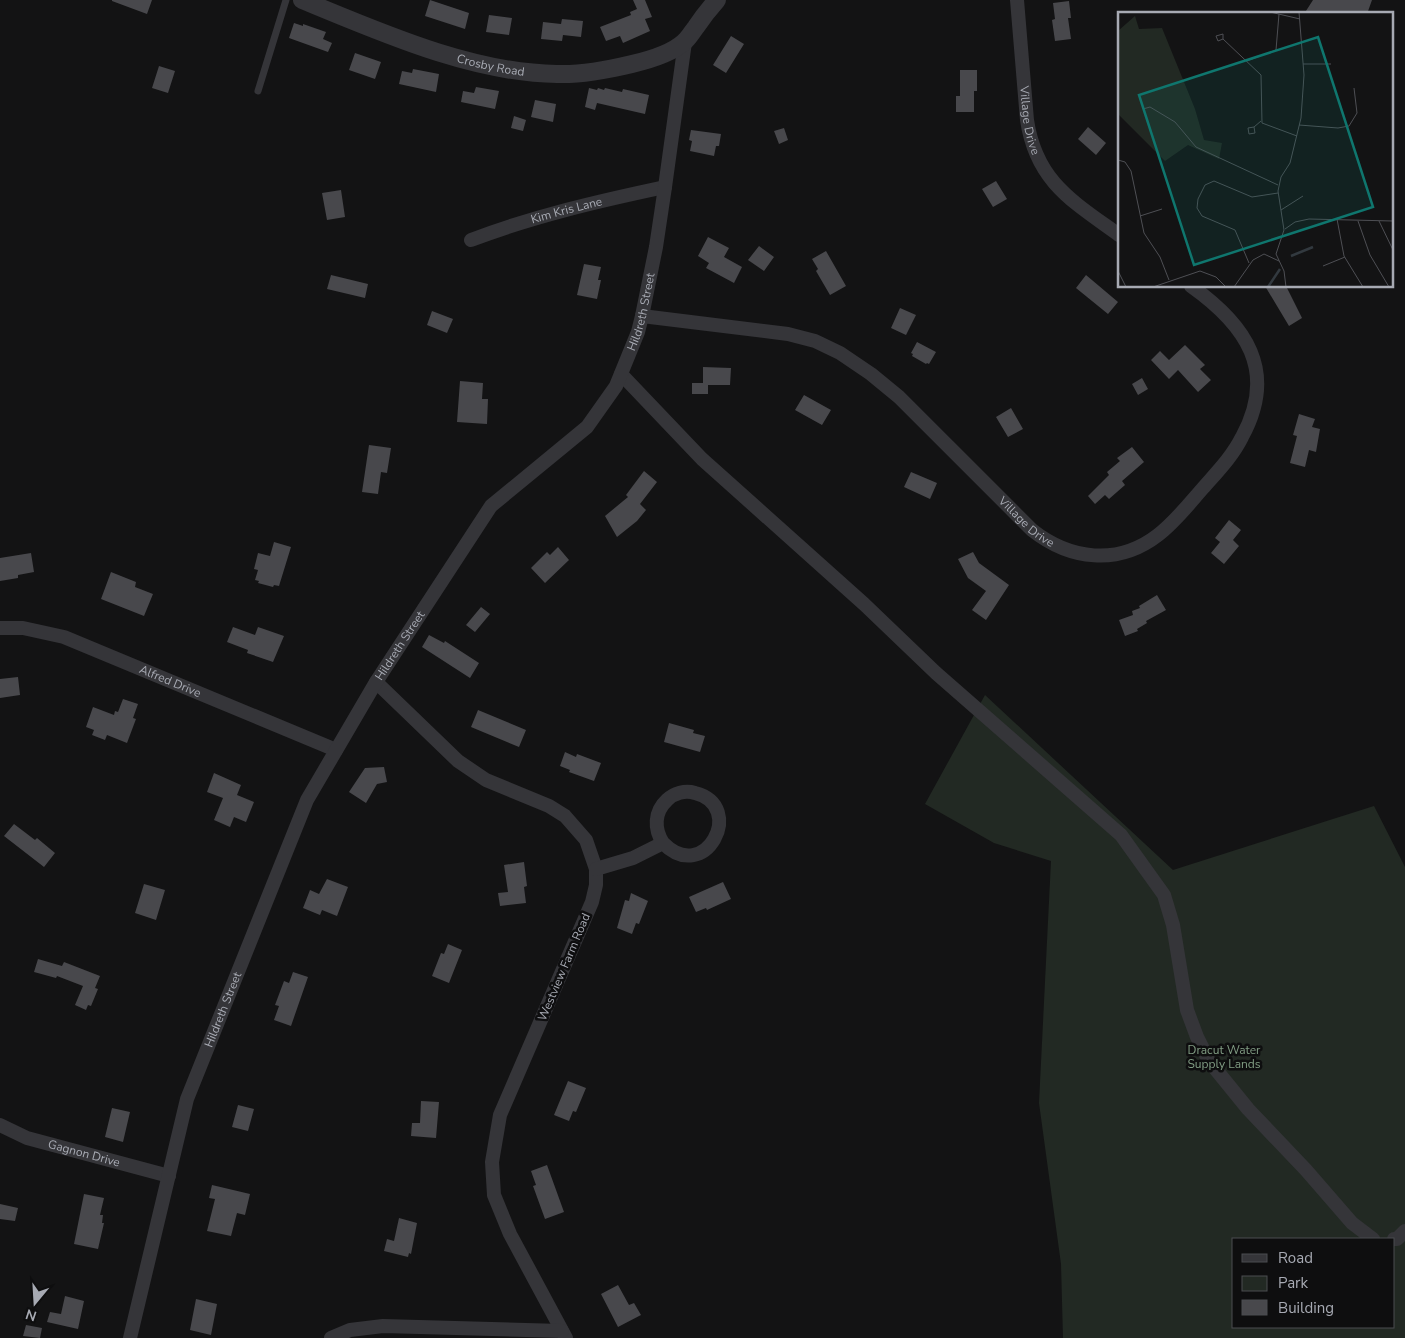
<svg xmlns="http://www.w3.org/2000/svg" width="1405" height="1338" font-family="'Nunito Sans',sans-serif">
  <rect width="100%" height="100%" fill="#131314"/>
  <path fill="#222923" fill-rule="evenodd" d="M 985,695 L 1173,870 L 1374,806 L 1405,867 L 1405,1338 L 1063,1338 L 1061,1264 L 1039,1103 L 1051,861 L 994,843 L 925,804 ZM 1234,1239 L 1394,1239 L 1394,1327 L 1234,1327 Z"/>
  <path fill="#48484c" d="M 112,0 L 152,0 L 147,14 L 112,1 Z
    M 430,0 L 469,13 L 465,29 L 425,16 Z
    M 633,0 L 645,0 L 652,17 L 645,19 L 650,31 L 623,43 L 620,36 L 606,41 L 600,27 L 631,15 L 630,12 L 637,9 Z
    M 1313,0 L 1372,0 L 1367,14 L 1304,14 Z
    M 1069,1 L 1071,18 L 1068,18 L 1071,39 L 1055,41 L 1052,20 L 1055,19 L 1053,3 Z
    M 489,15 L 512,18 L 509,35 L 486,32 Z
    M 562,19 L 583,21 L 581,37 L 563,35 L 562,41 L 541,39 L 543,22 L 561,24 Z
    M 294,23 L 303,26 L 303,24 L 326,32 L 323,39 L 332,43 L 328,52 L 289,38 Z
    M 731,36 L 744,44 L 726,73 L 713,65 Z
    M 355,53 L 381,62 L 375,79 L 349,70 Z
    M 159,66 L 175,71 L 168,93 L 152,88 Z
    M 413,69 L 439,74 L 436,92 L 399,84 L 402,71 L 412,73 Z
    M 960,70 L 977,70 L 977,91 L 974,91 L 974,112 L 956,112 L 956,96 L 960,96 Z
    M 476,87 L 499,91 L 495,109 L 461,102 L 463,91 L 474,93 Z
    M 589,88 L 597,90 L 598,88 L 604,90 L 605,88 L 622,92 L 623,89 L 649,95 L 645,114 L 597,103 L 595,110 L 585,107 Z
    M 535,100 L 556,104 L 553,122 L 531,117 Z
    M 514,116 L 526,120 L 523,131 L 511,128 Z
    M 1088,127 L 1106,143 L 1096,155 L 1078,139 Z
    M 784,128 L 788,140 L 779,144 L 774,131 Z
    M 691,130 L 721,134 L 719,146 L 716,146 L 714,156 L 690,151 L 692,141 L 689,140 Z
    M 996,181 L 1007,199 L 993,207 L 982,189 Z
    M 341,190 L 345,217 L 327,220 L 322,193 Z
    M 708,237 L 729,248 L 724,257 L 742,267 L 734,283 L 706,268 L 709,263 L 698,256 Z
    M 759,246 L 774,257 L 764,271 L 748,260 Z
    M 826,251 L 846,286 L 830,295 L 816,271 L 818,269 L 812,259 Z
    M 584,264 L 601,267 L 598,280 L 601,280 L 597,299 L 577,295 Z
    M 331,275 L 368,284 L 365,298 L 327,289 Z
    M 1086,275 L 1118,302 L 1108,314 L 1076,288 Z
    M 1265,286 L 1286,286 L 1302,318 L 1289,326 Z
    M 900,308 L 916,315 L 906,335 L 891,328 Z
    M 432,311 L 453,319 L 447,333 L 427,325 Z
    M 917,342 L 936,352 L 929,364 L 927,363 L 926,364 L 912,356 L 913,354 L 911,353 Z
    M 1185,345 L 1205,365 L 1200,369 L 1211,380 L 1198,392 L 1178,370 L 1169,379 L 1151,360 L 1160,351 L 1169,360 Z
    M 703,367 L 731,368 L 730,385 L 708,385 L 708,394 L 692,394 L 692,383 L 703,383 Z
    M 1142,378 L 1148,389 L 1138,395 L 1132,384 Z
    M 460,381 L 483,383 L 482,399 L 488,399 L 487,424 L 457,422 Z
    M 804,395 L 831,410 L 822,425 L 795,410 Z
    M 1011,408 L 1023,429 L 1008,437 L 996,417 Z
    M 1299,414 L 1315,419 L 1312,427 L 1320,429 L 1316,452 L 1309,450 L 1305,467 L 1290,463 L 1297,436 L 1293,435 Z
    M 369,445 L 391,448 L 387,473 L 381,472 L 378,494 L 362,492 Z
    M 1132,447 L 1144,462 L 1122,481 L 1125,485 L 1109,499 L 1105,495 L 1095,504 L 1088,496 L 1109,475 L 1107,472 L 1120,461 L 1117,458 Z
    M 644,471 L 657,482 L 640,504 L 646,510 L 637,521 L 617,537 L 605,516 L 628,497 L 626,495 Z
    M 911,472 L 937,483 L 930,499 L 904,487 Z
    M 1229,520 L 1241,530 L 1233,540 L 1239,546 L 1224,564 L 1211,553 L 1220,542 L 1215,538 Z
    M 274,542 L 291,547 L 279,586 L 274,585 L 273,587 L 258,583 L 259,581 L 255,580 L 258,570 L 254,569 L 258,553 L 270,556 Z
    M 558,547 L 569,560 L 545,583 L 531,568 L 547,552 L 550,555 Z
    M 973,552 L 979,563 L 1009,585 L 986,620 L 972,610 L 986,591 L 968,578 L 958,559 Z
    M 31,553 L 34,572 L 18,575 L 18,578 L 0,581 L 0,558 Z
    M 111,572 L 136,582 L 135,587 L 153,594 L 144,616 L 101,599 Z
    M 1157,595 L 1166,610 L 1146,621 L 1147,623 L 1137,629 L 1138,631 L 1125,636 L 1119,620 L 1133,615 L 1132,611 L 1140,608 L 1139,606 Z
    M 481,607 L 490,614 L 475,632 L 466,625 Z
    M 233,627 L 255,635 L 258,627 L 284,636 L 273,662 L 247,653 L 248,650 L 227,642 Z
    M 429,635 L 444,643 L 445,641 L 479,663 L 470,678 L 422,647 Z
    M 18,677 L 20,695 L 0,698 L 0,679 Z
    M 123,699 L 138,704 L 133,718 L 136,719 L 127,743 L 107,735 L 105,740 L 92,735 L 94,730 L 86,727 L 93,707 L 114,715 L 115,711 L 118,712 Z
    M 478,710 L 526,730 L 519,747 L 471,727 Z
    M 669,723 L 694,730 L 693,733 L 705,736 L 700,752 L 664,742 Z
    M 565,752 L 576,757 L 577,754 L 601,763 L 594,781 L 569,772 L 570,770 L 560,766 Z
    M 384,767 L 387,782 L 377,784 L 366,803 L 349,792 L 365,768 Z
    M 214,773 L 241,785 L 237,795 L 254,802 L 246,822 L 234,817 L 230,827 L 214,820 L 223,798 L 207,792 Z
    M 14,824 L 35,840 L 37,838 L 55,853 L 44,867 L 4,836 Z
    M 524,862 L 527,886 L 524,887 L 526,903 L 500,906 L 498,893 L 508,892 L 504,865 Z
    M 327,879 L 348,887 L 337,916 L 322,910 L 320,915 L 303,908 L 310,890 L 319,894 Z
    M 723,882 L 731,899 L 707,910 L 706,908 L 696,912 L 689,897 Z
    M 144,884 L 165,890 L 156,920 L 135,913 Z
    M 631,893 L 648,901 L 639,924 L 636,923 L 632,934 L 617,928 L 625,900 L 629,901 Z
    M 448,944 L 462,950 L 449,983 L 432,976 L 441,953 L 444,954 Z
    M 38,959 L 62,966 L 64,962 L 100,976 L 95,988 L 98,989 L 91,1006 L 88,1005 L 86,1010 L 75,1005 L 83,986 L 57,976 L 56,978 L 34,972 Z
    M 293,972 L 308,977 L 291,1026 L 274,1020 L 279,1006 L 275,1005 L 284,981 L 289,983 Z
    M 568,1081 L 586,1088 L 576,1112 L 573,1111 L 569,1121 L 554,1115 Z
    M 421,1101 L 439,1102 L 436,1138 L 411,1136 L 412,1123 L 420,1123 Z
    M 238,1105 L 254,1109 L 248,1131 L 232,1127 Z
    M 112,1108 L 130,1112 L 123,1142 L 105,1137 Z
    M 547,1165 L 564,1212 L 545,1219 L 533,1186 L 536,1185 L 531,1171 Z
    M 212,1185 L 250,1194 L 245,1215 L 237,1213 L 231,1236 L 207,1231 L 215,1199 L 209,1198 Z
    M 84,1194 L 104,1198 L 100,1215 L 103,1215 L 102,1223 L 104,1223 L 98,1249 L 74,1244 Z
    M 0,1204 L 18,1208 L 15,1221 L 0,1219 Z
    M 399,1218 L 417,1223 L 411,1254 L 409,1253 L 408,1257 L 384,1251 L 387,1239 L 394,1241 Z
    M 618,1285 L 629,1305 L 634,1303 L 641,1315 L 618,1327 L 601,1294 Z
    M 65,1296 L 84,1301 L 78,1329 L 47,1322 L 50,1312 L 61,1314 Z
    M 196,1299 L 217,1304 L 211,1335 L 190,1330 Z
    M 26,1325 L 42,1328 L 40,1338 L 23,1336 Z"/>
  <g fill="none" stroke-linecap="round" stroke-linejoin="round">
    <path stroke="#353539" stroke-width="7" d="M 258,91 L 286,0"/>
    <g stroke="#353539" stroke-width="14">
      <path id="s1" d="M 1017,0 L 1027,120 C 1036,181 1072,201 1119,235"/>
      <path id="s2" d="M 471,240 C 534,216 599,201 665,187"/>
      <path id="s3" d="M 642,316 L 788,334 L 815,341 L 840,353 L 871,374 L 899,397 L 1032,530 C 1070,560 1118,566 1158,535 C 1175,522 1189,504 1203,488 C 1217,472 1232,457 1242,437 C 1278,371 1246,325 1191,286"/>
      <path d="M 621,374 L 702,459 L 864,604 L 936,673 L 1121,835 L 1164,895 L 1173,925 L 1187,1010 L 1197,1037 L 1209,1061 L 1248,1109 L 1306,1170 L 1352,1223 L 1373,1239"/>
      <path id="s4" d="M 0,628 L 23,628 L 64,637 L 336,750"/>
      <path d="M 376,682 L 458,761 L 486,780 L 549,806 L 565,816 L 586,840 L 596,869 L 596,885 L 592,902 L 500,1115 L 492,1162 L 494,1195 L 510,1234 L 566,1338"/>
      <path d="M 596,869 L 633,858 L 663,843 C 654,829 654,812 667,800 C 674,793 685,790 695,793 C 747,806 705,886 663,843"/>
      <path id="s5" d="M 0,1125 L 27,1138 L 169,1176"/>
      <path d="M 1394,1239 L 1397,1239 L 1405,1231"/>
      <path id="s6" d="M 130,1338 L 187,1099 L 307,800 L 376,682 L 491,506 L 587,427 L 616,386 L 638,332 L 642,316 L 656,247 L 665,187 L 685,42"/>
      <path d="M 331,1338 L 350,1330 L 383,1326 L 562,1331"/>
    </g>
    <path stroke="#353539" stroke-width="18" id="s7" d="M 302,0 C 380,32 471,73 557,74 C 582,75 607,70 632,64 C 649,60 671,54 684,42 C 689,38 692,32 696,27 C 702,18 709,9 717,0"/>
  </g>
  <g text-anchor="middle" stroke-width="5" stroke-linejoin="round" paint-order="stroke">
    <g font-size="12" fill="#a7aab3" stroke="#0e0e0f">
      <text dy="4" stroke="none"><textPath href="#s7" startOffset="200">Crosby Road</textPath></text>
      <text dy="4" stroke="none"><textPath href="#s1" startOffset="121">Village Drive</textPath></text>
      <text dy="4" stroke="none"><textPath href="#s2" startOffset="100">Kim Kris Lane</textPath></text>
      <text dy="4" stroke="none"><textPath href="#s6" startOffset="1168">Hildreth Street</textPath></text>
      <text dy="4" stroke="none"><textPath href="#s3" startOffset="455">Village Drive</textPath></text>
      <text dy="4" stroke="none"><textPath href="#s6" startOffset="748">Hildreth Street</textPath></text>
      <text dy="4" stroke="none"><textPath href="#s4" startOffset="180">Alfred Drive</textPath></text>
      <text transform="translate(564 967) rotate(-67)" y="4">Westview Farm Road</text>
      <text dy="4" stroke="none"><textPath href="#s6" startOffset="342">Hildreth Street</textPath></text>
      <text dy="4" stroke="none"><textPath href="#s5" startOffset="89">Gagnon Drive</textPath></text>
    </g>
    <g font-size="12" fill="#809c83" stroke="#0e0e0f">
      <text x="1224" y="1054">Dracut Water<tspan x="1224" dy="14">Supply Lands</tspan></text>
    </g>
  </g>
  <g transform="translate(1118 12)">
    <rect width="275" height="275" fill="#131314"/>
    <path d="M 17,4 L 21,17 L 44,16 L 77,97 L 86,128 L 104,131 L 101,147 L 70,133 L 47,149 L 0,102 L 0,19 Z" fill="#222923"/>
    <path fill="none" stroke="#32393f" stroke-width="2.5" d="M 173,244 L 195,235M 150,275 L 162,257"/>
    <path fill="none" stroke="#4e4f54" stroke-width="1" d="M 152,0 L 182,7M 105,27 L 100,29 L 98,24 L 105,22 L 105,27 L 143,63 L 144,111 L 179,124M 129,49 L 158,38 L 161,2M 185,52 L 213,52M 25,97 L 32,95 L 57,110 L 78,135 L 160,173M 181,113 L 220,116 L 231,114 L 239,101 L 236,76M 136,115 L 130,116 L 131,122 L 137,121 L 136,115 L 143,109M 0,148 L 7,150 L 13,159 L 26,221 L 42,245 L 51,268M 163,198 L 185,184M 22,204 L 44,197M 219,207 L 226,244 L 245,275M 240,209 L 252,243 L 271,275M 261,209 L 275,238M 167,217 L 177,210 L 191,207 L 275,209M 131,251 L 117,218 L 84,204 L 79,196 L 80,187 L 87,173 L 96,169 L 134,185 L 160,181M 205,254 L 227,245M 0,259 L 8,275M 35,275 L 82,259 L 98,265 L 108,275M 116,275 L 135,248 L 146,242 L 161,249M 168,275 L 166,259 L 158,242 L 166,218 L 160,179 L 163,165 L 172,151 L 183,106 L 186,63 L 181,0"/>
    <path fill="#0f766e" fill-opacity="0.15" stroke="#0f766e" stroke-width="2.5" d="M 200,25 L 255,195 L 76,253 L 21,83 Z"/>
    <rect width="275" height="275" fill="none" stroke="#a7aab3" stroke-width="2.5"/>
  </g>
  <rect x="1232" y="1238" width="162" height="90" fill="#0e0e0f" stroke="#4b4c51"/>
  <rect x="1242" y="1254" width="25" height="8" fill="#353539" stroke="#4b4c51"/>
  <text x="1278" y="1263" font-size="15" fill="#a7aab3">Road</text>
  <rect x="1242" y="1276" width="25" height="15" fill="#222923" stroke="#4b4c51"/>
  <text x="1278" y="1288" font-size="15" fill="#a7aab3">Park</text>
  <rect x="1242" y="1300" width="25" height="15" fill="#48484c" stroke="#4b4c51"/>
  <text x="1278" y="1313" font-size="15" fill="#a7aab3">Building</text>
  <g transform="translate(35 1303) rotate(198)" stroke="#0e0e0f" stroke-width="4" paint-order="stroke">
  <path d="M0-4L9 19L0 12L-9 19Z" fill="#a7aab3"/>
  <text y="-8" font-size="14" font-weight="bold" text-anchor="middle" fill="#a7aab3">N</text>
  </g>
</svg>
